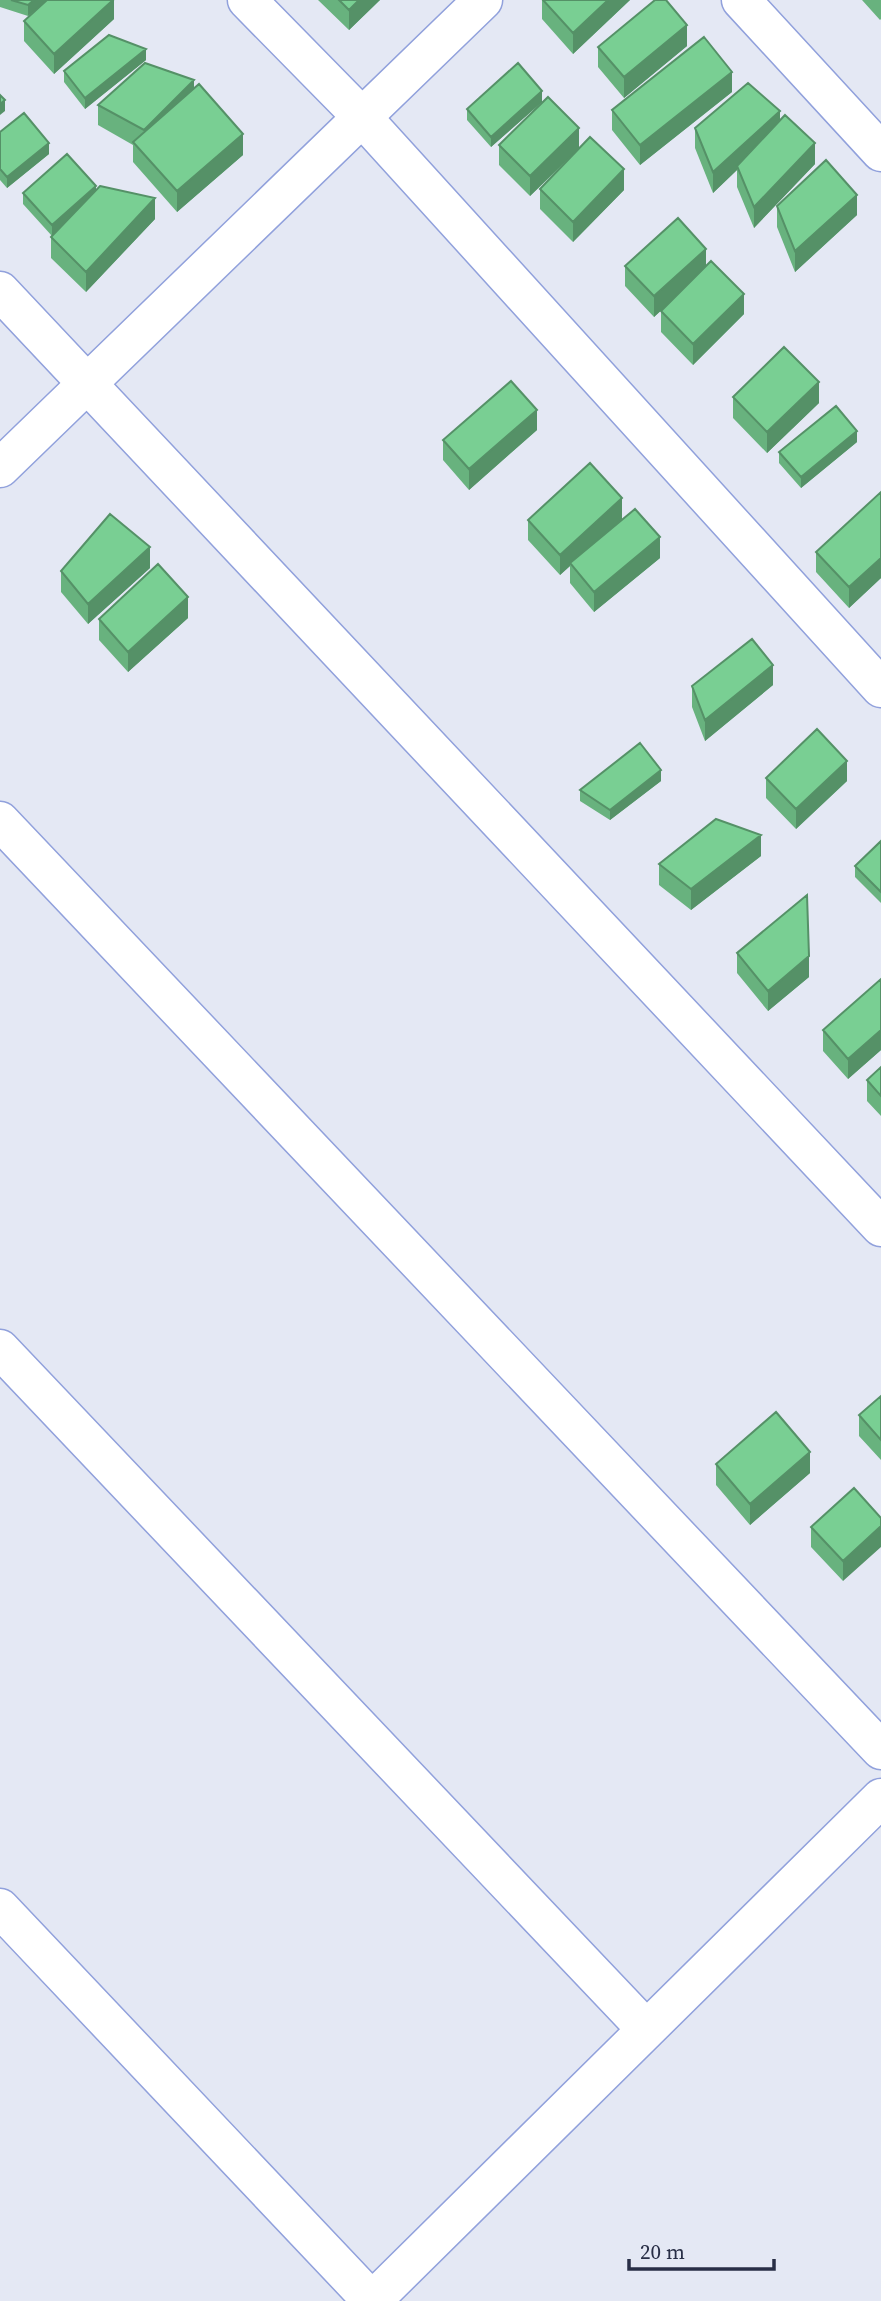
<svg xmlns="http://www.w3.org/2000/svg" width="881" height="2301" font-family="'Source Serif 4',serif">
  <rect width="100%" height="100%" fill="#e4e8f4"/>
  <g fill="none" stroke-linecap="round" stroke-linejoin="round">
    <g stroke="#91a1dc" stroke-width="41">
      <path id="minor" d="M 247,0 L 361,116 L 881,688
        M 741,0 L 881,152
        M 0,291 L 881,1227
        M 0,821 L 881,1750
        M 0,1349 L 646,2029
        M 0,1908 L 372,2301
        M 372,2301 L 881,1798"/>
    </g>
    <g stroke="#91a1dc" stroke-width="41">
      <path id="tertiary" d="M 0,468 L 483,0"/>
    </g>
    <use href="#minor" stroke="#fff" stroke-width="38"/>
    <use href="#tertiary" stroke="#fff" stroke-width="38"/>
  </g>
  <path fill="#68b27e" d="M 0,0 L 114,0 L 114,19 L 54,74 L 24,41 L 24,21 L 39,7 L 28,16 L 0,7 Z
    M 318,0 L 380,0 L 349,30 Z
    M 542,0 L 630,0 L 573,54 L 542,19 Z
    M 862,0 L 881,0 L 881,19 L 880,20 Z
    M 687,46 L 624,98 L 598,67 L 598,47 Z
    M 146,60 L 85,109 L 64,82 L 64,71 Z
    M 194,89 L 243,155 L 177,212 L 133,162 L 133,145 L 98,125 L 98,105 Z
    M 732,92 L 640,165 L 612,130 L 612,110 Z
    M 542,102 L 491,147 L 467,120 L 467,109 Z
    M 780,121 L 815,164 L 754,228 L 737,187 L 737,170 L 713,193 L 695,148 L 695,128 Z
    M 0,132 L 49,154 L 7,188 L 0,180 Z
    M 499,145 L 579,148 L 624,190 L 573,242 L 540,209 L 540,189 L 574,154 L 530,196 L 499,165 Z
    M 96,191 L 155,219 L 86,292 L 51,258 L 51,237 L 59,229 L 52,236 L 23,204 L 23,193 Z
    M 777,206 L 857,215 L 795,272 L 777,227 Z
    M 706,265 L 744,314 L 693,365 L 661,332 L 661,311 L 666,306 L 654,317 L 625,286 L 625,266 Z
    M 733,397 L 819,403 L 767,453 L 733,418 Z
    M 537,430 L 469,490 L 443,460 L 443,440 Z
    M 857,442 L 801,488 L 779,463 L 779,452 Z
    M 881,492 L 881,578 L 849,608 L 816,572 L 816,552 Z
    M 622,519 L 609,530 L 660,558 L 594,612 L 570,583 L 570,566 L 560,575 L 528,540 L 528,520 Z
    M 150,568 L 88,624 L 61,592 L 61,571 Z
    M 188,618 L 128,672 L 99,640 L 99,619 Z
    M 773,685 L 705,741 L 692,707 L 692,686 Z
    M 766,778 L 847,781 L 796,829 L 766,798 Z
    M 661,781 L 610,820 L 580,801 L 580,790 Z
    M 881,841 L 881,903 L 855,877 L 855,866 Z
    M 761,856 L 691,910 L 659,885 L 659,864 Z
    M 737,953 L 809,977 L 768,1011 L 737,973 Z
    M 881,979 L 881,1050 L 848,1079 L 823,1051 L 823,1030 Z
    M 881,1067 L 881,1116 L 867,1101 L 867,1080 Z
    M 881,1396 L 881,1460 L 859,1436 L 859,1415 Z
    M 716,1464 L 810,1473 L 750,1525 L 716,1485 Z
    M 854,1488 L 843,1581 L 811,1547 L 811,1527 Z"/>
  <path fill="#559167" d="M 34,0 L 49,0 L 28,16 L 28,5 Z
    M 113,0 L 114,0 L 114,19 L 54,74 L 54,54 Z
    M 359,0 L 380,0 L 349,30 L 349,10 Z
    M 608,0 L 630,0 L 573,54 L 573,33 Z
    M 687,25 L 687,46 L 624,98 L 624,77 Z
    M 146,49 L 146,60 L 85,109 L 85,98 Z
    M 732,72 L 732,92 L 640,165 L 640,145 Z
    M 194,80 L 194,100 L 144,151 L 144,130 Z
    M 542,91 L 542,102 L 491,147 L 491,137 Z
    M 5,100 L 5,111 L 0,115 L 0,104 Z
    M 780,111 L 780,131 L 737,166 L 737,170 L 713,193 L 713,172 Z
    M 579,128 L 579,148 L 530,196 L 530,176 Z
    M 243,134 L 243,155 L 177,212 L 177,191 Z
    M 49,143 L 49,154 L 7,188 L 7,177 Z
    M 815,143 L 815,164 L 754,228 L 754,207 Z
    M 624,169 L 624,190 L 573,242 L 573,222 Z
    M 96,186 L 96,196 L 52,236 L 52,225 Z
    M 857,195 L 857,215 L 795,272 L 795,251 Z
    M 155,198 L 155,219 L 86,292 L 86,272 Z
    M 706,249 L 706,269 L 654,317 L 654,296 Z
    M 744,294 L 744,314 L 693,365 L 693,344 Z
    M 819,382 L 819,403 L 767,453 L 767,432 Z
    M 537,410 L 537,430 L 469,490 L 469,469 Z
    M 857,431 L 857,442 L 801,488 L 801,477 Z
    M 622,498 L 622,519 L 571,565 L 570,563 L 570,566 L 560,575 L 560,555 Z
    M 660,537 L 660,558 L 594,612 L 594,592 Z
    M 150,547 L 150,568 L 88,624 L 88,604 Z
    M 881,558 L 881,578 L 849,608 L 849,587 Z
    M 188,597 L 188,618 L 128,672 L 128,652 Z
    M 773,665 L 773,685 L 705,741 L 705,720 Z
    M 847,761 L 847,781 L 796,829 L 796,809 Z
    M 661,770 L 661,781 L 610,820 L 610,810 Z
    M 761,835 L 761,856 L 691,910 L 691,889 Z
    M 809,956 L 809,977 L 768,1011 L 768,991 Z
    M 881,1030 L 881,1050 L 848,1079 L 848,1059 Z
    M 810,1452 L 810,1473 L 750,1525 L 750,1504 Z
    M 881,1526 L 881,1547 L 843,1581 L 843,1561 Z"/>
  <path fill="#79cf93" stroke="#559167" stroke-width="2" d="M 11,0 L 34,0 L 28,5 Z
    M 47,0 L 113,0 L 54,54 L 24,21 Z
    M 339,0 L 359,0 L 349,10 Z
    M 543,0 L 608,0 L 573,33 Z
    M 655,0 L 666,0 L 687,25 L 624,77 L 598,47 Z
    M 109,35 L 146,49 L 85,98 L 64,71 Z
    M 704,37 L 732,72 L 640,145 L 612,110 Z
    M 145,63 L 194,80 L 144,130 L 98,105 Z
    M 518,63 L 542,91 L 491,137 L 467,109 Z
    M 748,83 L 780,111 L 713,172 L 695,128 Z
    M 199,84 L 243,134 L 177,191 L 133,142 Z
    M 0,95 L 5,100 L 0,104 Z
    M 548,97 L 579,128 L 530,176 L 499,145 Z
    M 24,113 L 49,143 L 7,177 L 0,169 L 0,132 Z
    M 785,115 L 815,143 L 754,207 L 737,166 Z
    M 590,137 L 624,169 L 573,222 L 540,189 Z
    M 67,154 L 96,186 L 52,225 L 23,193 Z
    M 826,160 L 857,195 L 795,251 L 777,206 Z
    M 100,186 L 155,198 L 86,272 L 51,237 Z
    M 678,218 L 706,249 L 654,296 L 625,266 Z
    M 711,261 L 744,294 L 693,344 L 661,311 Z
    M 784,347 L 819,382 L 767,432 L 733,397 Z
    M 511,381 L 537,410 L 469,469 L 443,440 Z
    M 836,406 L 857,431 L 801,477 L 779,452 Z
    M 590,463 L 622,498 L 560,555 L 528,520 Z
    M 881,492 L 881,558 L 849,587 L 816,552 Z
    M 635,509 L 660,537 L 594,592 L 570,563 Z
    M 110,514 L 150,547 L 88,604 L 61,571 Z
    M 158,564 L 188,597 L 128,652 L 99,619 Z
    M 752,639 L 773,665 L 705,720 L 692,686 Z
    M 817,729 L 847,761 L 796,809 L 766,778 Z
    M 640,743 L 661,770 L 610,810 L 580,790 Z
    M 716,819 L 761,835 L 691,889 L 659,864 Z
    M 881,841 L 881,892 L 855,866 Z
    M 807,895 L 809,956 L 768,991 L 737,953 Z
    M 881,979 L 881,1030 L 848,1059 L 823,1030 Z
    M 881,1067 L 881,1096 L 867,1080 Z
    M 881,1396 L 881,1440 L 859,1415 Z
    M 776,1412 L 810,1452 L 750,1504 L 716,1464 Z
    M 854,1488 L 881,1518 L 881,1526 L 843,1561 L 811,1527 Z"/>
  <path d="M629 2259v10h145v-10" fill="none" stroke="#282e46" stroke-width="3.5"/>
  <text x="640" y="2259" font-size="21" fill="#282e46" stroke="#e4e8f4" stroke-width="5" paint-order="stroke">20 m</text>
</svg>
